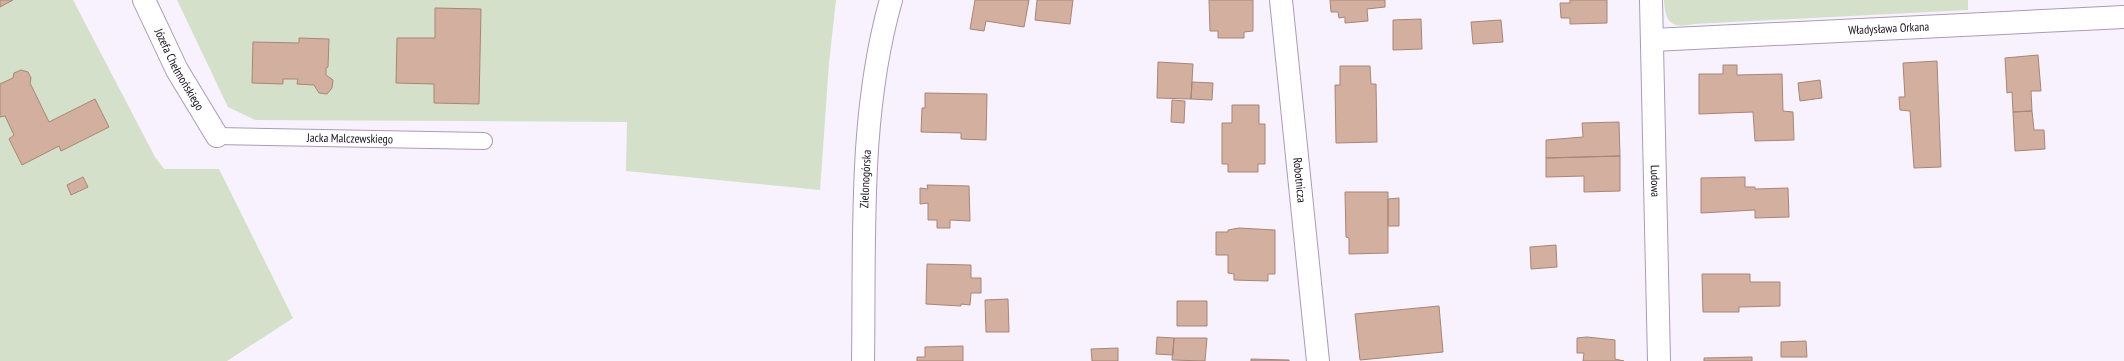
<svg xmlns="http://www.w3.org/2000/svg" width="2124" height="361" font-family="'PT Sans Narrow',sans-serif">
  <rect width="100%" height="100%" fill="#f8f1fe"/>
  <path fill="#d4e0c9" d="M 0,0 L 73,0 L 155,157 L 164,169 L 219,169 L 293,318 L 227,361 L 0,361 Z
    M 177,0 L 836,0 L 829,63 L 820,190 L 626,171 L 627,122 L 255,120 L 228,107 Z
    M 1664,0 L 1968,0 L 1968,10 L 1694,24 C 1672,29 1665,23 1664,0 Z"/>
  <path fill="#d3af9f" stroke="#a88576" d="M 0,0 L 13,0 L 0,7 Z
    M 975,0 L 1029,0 L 1024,27 L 986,21 L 984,31 L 970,29 Z
    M 1037,0 L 1073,0 L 1070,24 L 1035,20 Z
    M 1209,0 L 1253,0 L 1253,31 L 1244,32 L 1244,38 L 1218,38 L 1218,31 L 1210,31 Z
    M 1330,0 L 1385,0 L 1385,7 L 1367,9 L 1368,21 L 1345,23 L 1345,17 L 1339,18 L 1338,12 L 1331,12 Z
    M 1570,0 L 1607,0 L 1607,23 L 1570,24 L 1570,18 L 1561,18 L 1560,3 L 1570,3 Z
    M 435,8 L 481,9 L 479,104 L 434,103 L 434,84 L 396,83 L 397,38 L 435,38 Z
    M 1421,19 L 1422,49 L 1393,50 L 1393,20 Z
    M 1501,20 L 1503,42 L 1473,44 L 1471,22 Z
    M 299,38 L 329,39 L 328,67 L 326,68 L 326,75 L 333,80 L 332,88 L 327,94 L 319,93 L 314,85 L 297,84 L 298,79 L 283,79 L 283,84 L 252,83 L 253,42 L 299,43 Z
    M 2038,55 L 2041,91 L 2031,91 L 2032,111 L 2013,112 L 2012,92 L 2007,93 L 2005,58 Z
    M 1937,61 L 1941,167 L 1914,168 L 1910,111 L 1900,110 L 1899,97 L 1905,97 L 1903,63 Z
    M 1158,62 L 1193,64 L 1191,99 L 1157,98 Z
    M 1723,65 L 1737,65 L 1737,75 L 1782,74 L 1783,111 L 1793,112 L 1794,140 L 1755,141 L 1753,112 L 1699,114 L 1699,74 L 1723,74 Z
    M 1340,66 L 1370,66 L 1371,84 L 1376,84 L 1377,142 L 1336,143 L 1335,85 L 1340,85 Z
    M 21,70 L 28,72 L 31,78 L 30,83 L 49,122 L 95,99 L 109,127 L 61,151 L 59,146 L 22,165 L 9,139 L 14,135 L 5,116 L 0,117 L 0,84 L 13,78 L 14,73 Z
    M 1820,80 L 1822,98 L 1800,101 L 1798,83 Z
    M 1192,82 L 1213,83 L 1212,100 L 1191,99 Z
    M 925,93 L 987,94 L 986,140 L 961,139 L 961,133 L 921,132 L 922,108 L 925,108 Z
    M 1172,100 L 1185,101 L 1184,123 L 1171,122 Z
    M 1232,105 L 1259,105 L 1259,124 L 1265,124 L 1265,164 L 1258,164 L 1258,172 L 1228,172 L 1228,164 L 1222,164 L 1222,123 L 1232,123 Z
    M 2032,111 L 2034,130 L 2044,130 L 2045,149 L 2015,151 L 2013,112 Z
    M 1619,122 L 1620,156 L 1546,158 L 1546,140 L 1583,137 L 1582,123 Z
    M 1620,156 L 1620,191 L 1584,192 L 1584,176 L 1546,177 L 1546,158 Z
    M 83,177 L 88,187 L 71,195 L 67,185 Z
    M 1745,177 L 1745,187 L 1755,187 L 1755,189 L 1788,188 L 1789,217 L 1755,218 L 1755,210 L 1701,213 L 1701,178 Z
    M 927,185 L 969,186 L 970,221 L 950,220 L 950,228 L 937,228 L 937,220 L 928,220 L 928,203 L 920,204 L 920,188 L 928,189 Z
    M 1345,192 L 1388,192 L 1388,253 L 1349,254 L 1349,238 L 1346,237 Z
    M 1399,198 L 1399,226 L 1388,226 L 1388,199 Z
    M 1239,228 L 1275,230 L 1275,274 L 1268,274 L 1268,281 L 1234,280 L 1234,274 L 1228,273 L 1228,255 L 1216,255 L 1216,232 L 1228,232 L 1228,230 Z
    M 1556,245 L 1557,267 L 1531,269 L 1530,247 Z
    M 927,264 L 971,265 L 971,278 L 981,278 L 981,293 L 971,293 L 970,305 L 961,304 L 961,306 L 926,304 Z
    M 1702,274 L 1750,274 L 1750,282 L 1780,282 L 1780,306 L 1739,307 L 1739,312 L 1703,312 Z
    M 1008,299 L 1009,332 L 986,332 L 985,300 Z
    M 1177,301 L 1207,301 L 1207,326 L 1177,326 Z
    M 1439,306 L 1443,352 L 1360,360 L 1355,314 Z
    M 1157,337 L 1174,338 L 1173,355 L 1156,354 Z
    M 1587,337 L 1615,340 L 1615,359 L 1624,361 L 1583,361 L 1584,353 L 1577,353 L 1577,338 Z
    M 1174,338 L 1207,338 L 1205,361 L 1172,360 Z
    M 1806,341 L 1807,357 L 1781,357 L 1781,342 Z
    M 963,346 L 963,361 L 917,361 L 917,357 L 925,357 L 925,347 Z
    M 1118,348 L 1118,361 L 1092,361 L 1091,349 Z
    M 1752,357 L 1752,361 L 1704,361 L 1704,358 Z
    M 1251,359 L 1289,360 L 1289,361 L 1251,361 Z"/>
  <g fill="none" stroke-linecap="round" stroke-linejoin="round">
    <g stroke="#ab9bba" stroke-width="18">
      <g id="lane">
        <path id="s1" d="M 217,136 L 484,141"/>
      </g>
    </g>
    <g stroke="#ab9bba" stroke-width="24">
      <g id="street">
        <path id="s2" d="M 144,0 L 177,70 L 217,136"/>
        <path id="s3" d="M 1281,0 L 1318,361"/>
        <path id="s4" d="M 1651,0 L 1659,361"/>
        <path id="s5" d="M 1653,40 L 2124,17"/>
      </g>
    </g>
    <g stroke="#ab9bba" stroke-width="24">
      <g id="secondary">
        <path id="s6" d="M 863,361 C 865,241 858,116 891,0"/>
      </g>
    </g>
    <use href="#lane" stroke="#fff" stroke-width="16"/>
    <use href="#street" stroke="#fff" stroke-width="22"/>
    <use href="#secondary" stroke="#fff" stroke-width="22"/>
  </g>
  <g text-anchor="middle" stroke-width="4" stroke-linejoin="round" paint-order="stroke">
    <g font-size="12" fill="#16101b" stroke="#f8f1fe">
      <text dy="4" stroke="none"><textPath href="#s5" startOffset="236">Władysława Orkana</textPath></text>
      <text dy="4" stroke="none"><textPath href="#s2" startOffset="78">Józefa Chełmońskiego</textPath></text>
      <text dy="4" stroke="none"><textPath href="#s1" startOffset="133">Jacka Malczewskiego</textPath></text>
      <text dy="4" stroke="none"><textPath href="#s6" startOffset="182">Zielonogórska</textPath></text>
      <text dy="4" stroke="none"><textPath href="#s3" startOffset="181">Robotnicza</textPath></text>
      <text dy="4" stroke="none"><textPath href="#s4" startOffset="181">Ludowa</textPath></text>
    </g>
  </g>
</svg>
